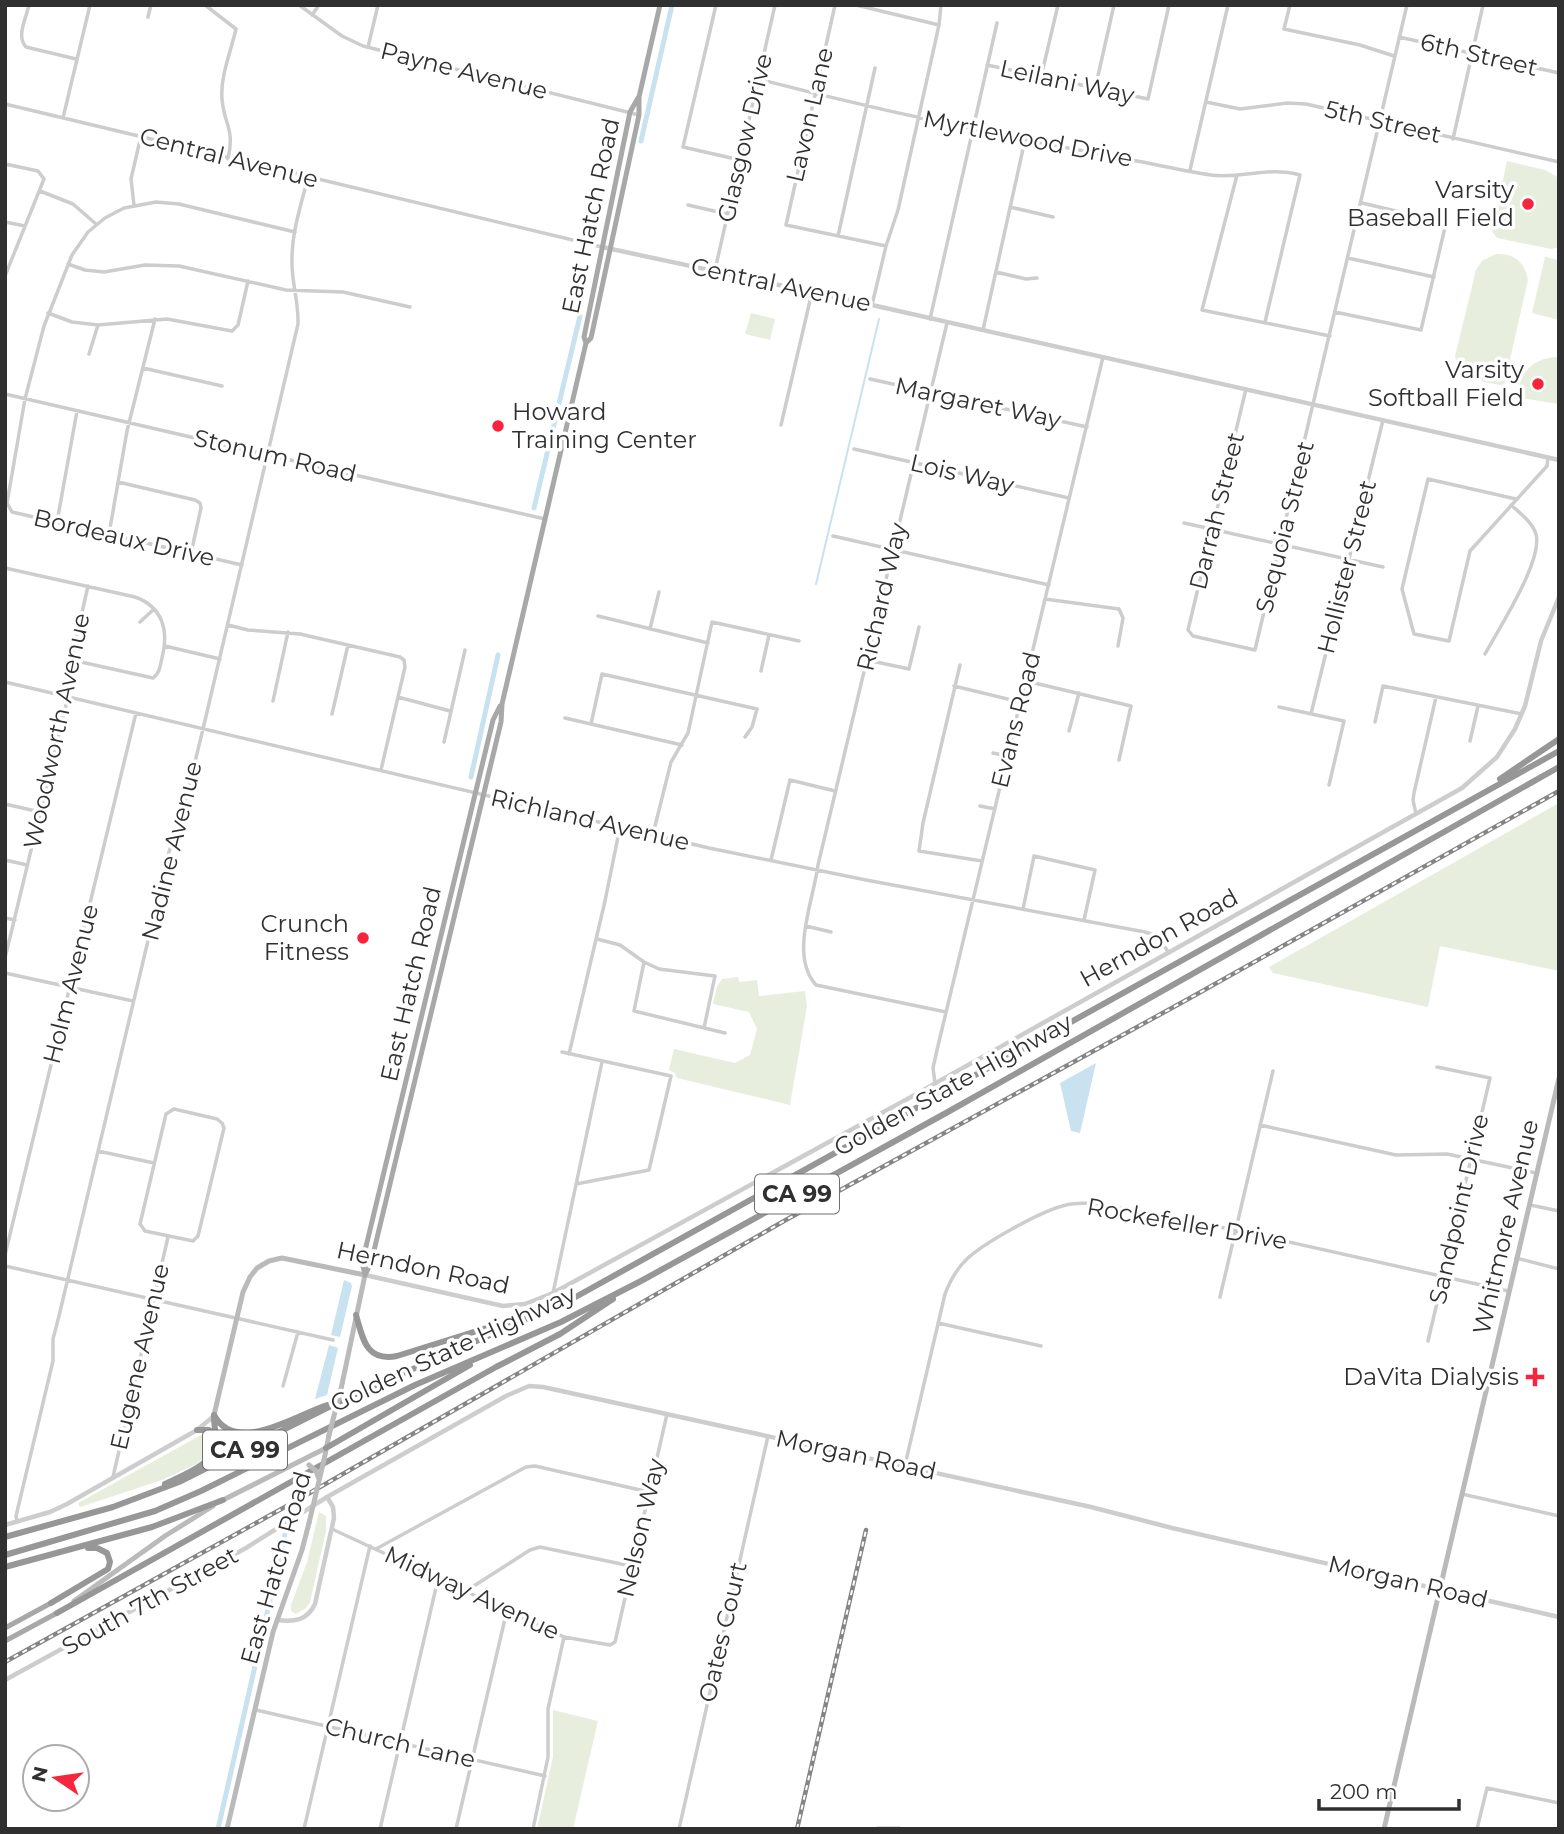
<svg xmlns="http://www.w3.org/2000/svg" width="1564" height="1834" font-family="Montserrat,sans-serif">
  <rect width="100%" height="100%" fill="#fff"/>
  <path fill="#e7eedd" d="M 1507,161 L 1545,170 L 1559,178 L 1559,247 L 1551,249 L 1497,238 L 1492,231 Z
    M 1496,254 C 1514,253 1525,262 1528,280 L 1504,386 C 1483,381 1460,381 1455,356 L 1476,270 L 1482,261 Z
    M 1545,257 L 1559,260 L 1559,320 L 1532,313 Z
    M 751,313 L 775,319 L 770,340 L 745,334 Z
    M 1559,357 L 1559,404 L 1514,397 C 1520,373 1533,357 1559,357 Z
    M 1559,803 L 1559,971 L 1440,946 L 1428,1007 L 1273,973 L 1269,967 Z
    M 738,977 L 739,982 L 757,980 L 759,996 L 805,991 L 807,1006 L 790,1105 L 677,1078 L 675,1073 L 669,1070 L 674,1049 L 735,1063 L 750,1055 L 757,1029 L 749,1012 L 713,1004 L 717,986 L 722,979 Z
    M 203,1434 L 211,1438 L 211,1447 L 208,1454 L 196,1464 L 162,1480 L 80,1507 L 78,1503 Z
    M 319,1512 L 326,1516 L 326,1531 L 310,1602 L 306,1608 L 296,1614 L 291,1611 L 291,1605 L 307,1562 Z
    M 553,1710 L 598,1721 L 573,1829 L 537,1829 L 553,1757 Z"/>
  <path fill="#c8e2f0" d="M 1096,1063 L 1080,1133 L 1071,1131 L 1060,1083 Z
    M 344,1280 L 351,1283 L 352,1286 L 340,1337 L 331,1335 Z
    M 329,1345 L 338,1348 L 327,1395 L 315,1399 Z"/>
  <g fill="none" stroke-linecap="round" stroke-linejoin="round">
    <path stroke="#c8e2f0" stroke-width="2" d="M 816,584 L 879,319"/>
    <path stroke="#c8e2f0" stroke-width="5" d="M 641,141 L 672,5
      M 534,508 L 580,316
      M 471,777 L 498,655
      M 218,1829 L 285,1534"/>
    <path stroke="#cdcdcd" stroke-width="3.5" d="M 29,5 C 26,18 16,37 26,47 L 76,59
      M 205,5 L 236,29 C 231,51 220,77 222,99 C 224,125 235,128 228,159
      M 299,5 L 342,36 L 363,46 L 639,115
      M 716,5 L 683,147 L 740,160
      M 835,5 L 786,225 L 886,246
      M 856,5 L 939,25
      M 1290,5 L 1284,29 L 1360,45 L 1394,56
      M 1555,5 L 1559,6
      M 312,15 L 319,5
      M 148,17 L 151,5
      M 1399,37 L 1559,73
      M 368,47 L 378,5
      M 987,65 L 1148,99 L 1169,5
      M 1041,77 L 1058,5
      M 758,79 C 873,109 990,134 1106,155 C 1141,161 1176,170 1211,175 C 1242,179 1268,166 1300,175 L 1265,322
      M 1095,89 L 1114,5
      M 1206,102 L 1240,109 L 1287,103 L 1306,104 L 1559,162
      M 5,104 L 602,247
      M 63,118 L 90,5
      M 1453,139 L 1483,5
      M 5,164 L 38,171 L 44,179 L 5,276
      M 1190,170 L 1228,5
      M 1237,175 L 1202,310 L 1330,336
      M 40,191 L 73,204 L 96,224
      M 134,205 L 131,179 L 141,136
      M 688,205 L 727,214
      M 1010,207 L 1053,217
      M 5,222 L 25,226
      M 838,236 L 875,68
      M 1348,258 L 1434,277
      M 68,264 L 85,270 L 104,272 L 145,265 L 179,266 L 286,290 L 343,292 L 410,307
      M 715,270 L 775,5
      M 996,272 L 1026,279 L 1037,278
      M 872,305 L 886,246 L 898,210 L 939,25 L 941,5
      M 1335,312 L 1421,330 L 1446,223 L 1362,203
      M 48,313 L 72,322 L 98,325 L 167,319 L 232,331 L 238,325 L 248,281
      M 930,319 L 997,23
      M 983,330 L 1025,140
      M 89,354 L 98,325
      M 143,368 L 222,386
      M 870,379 L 1087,427
      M 1246,389 L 1188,630 L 1193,636 L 1255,650 L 1407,5
      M 5,394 L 545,519
      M 781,425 L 812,292
      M 854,449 L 1069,498
      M 118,482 L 195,500 L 200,503 L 201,508 L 191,553
      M 1516,499 L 1428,479 L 1402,589 L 1414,634 L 1449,641 L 1470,551 L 1547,466 L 1548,458
      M 57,522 L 77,411
      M 1184,523 L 1383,567
      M 109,534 L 127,431 L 155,319
      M 833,536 L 1049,585
      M 242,565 L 12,512 L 7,503 L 25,399 L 44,326 L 72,255 L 88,232 L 105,218 L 124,208 L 156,202 L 179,204 L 295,232
      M 5,568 L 135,597 C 163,607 169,631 162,658 C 160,666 160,673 153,678 L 72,660
      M 1045,599 L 1119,609 L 1123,618 L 1118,646
      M 598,616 L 708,643
      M 140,622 L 154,609
      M 228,625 L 248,630 L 300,634 L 400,657 L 404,660 L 405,667 L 381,770
      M 650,629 L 659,592
      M 165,646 L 220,659
      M 1485,654 C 1499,628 1543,561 1536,534 C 1532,522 1520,513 1511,505
      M 867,660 L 909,669 L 919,627
      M 960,665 L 923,823 L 919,851 L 982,861
      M 761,671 L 769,635
      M 1026,681 L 1131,706 L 1119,760
      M 5,682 L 709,848 L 866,880 L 1145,932 L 1157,936 L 1169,953
      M 954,686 L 1020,702
      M 398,697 L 450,711
      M 273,701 L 288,632
      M 1279,707 L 1344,721 L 1329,785
      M 332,714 L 348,645
      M 1311,714 L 1383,420
      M 565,718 L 682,745
      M 1375,722 L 1383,686 L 1522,714
      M 591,724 L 602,674 L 757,709 L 752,727 L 745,737
      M 1069,731 L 1079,693
      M 1470,741 L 1478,706
      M 444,742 L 465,650
      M 993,753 L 1007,756
      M 5,804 L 40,812
      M 980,806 L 995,809
      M 1416,814 L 1413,800 L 1414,793 L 1436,697
      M 653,834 L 671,762 L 688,733 L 712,622 L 799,641
      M 5,860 L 27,865
      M 771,860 L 790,780 L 835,791
      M 1023,909 L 1034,856 L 1095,870 L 1084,920
      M 5,918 L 15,920
      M 806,926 L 831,932
      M 597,939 L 620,945 L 644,962 L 659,969 L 715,976 L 704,1028
      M 5,958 L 68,697 L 73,652 L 88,586
      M 644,962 L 634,1011 L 725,1033
      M 5,973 L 133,1001
      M 946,1012 L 816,985 C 789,956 814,899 818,865 L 947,323
      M 562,1052 L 671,1076 L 649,1170 L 576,1184
      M 569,1054 L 605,901 L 620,827
      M 935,1083 L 933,1068 L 937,1050 L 1103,357
      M 174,1109 L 217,1119 L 222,1123 L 224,1128 L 198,1236 L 193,1241 L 145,1231 L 140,1224 L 166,1114 Z
      M 1260,1125 L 1396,1155 L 1447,1154 L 1536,1173
      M 98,1151 L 154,1163
      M 1530,1205 L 1559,1211
      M 5,1255 L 136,713
      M 1516,1258 L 1559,1269
      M 5,1266 L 333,1340
      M 553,1293 L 602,1062
      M 1220,1297 L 1273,1071
      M 938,1323 L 1041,1346
      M 1428,1341 L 1490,1078 L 1437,1067
      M 283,1386 L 298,1332
      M 905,1465 L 945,1294 C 950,1281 956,1270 965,1261 C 981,1244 1043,1210 1066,1205 C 1077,1202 1088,1203 1099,1204 L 1235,1230 L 1508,1291
      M 113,1477 L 168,1237
      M 1462,1494 L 1559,1516
      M 17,1522 L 16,1516 L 53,1361 L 53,1339 L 59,1316 L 169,852 L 184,807 L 203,729 L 298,324 C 299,302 291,281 292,259 C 292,232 301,204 308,178
      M 332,1529 L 564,1637 L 610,1645 L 615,1642 L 667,1414
      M 376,1549 L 526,1467 L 535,1466 L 649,1492
      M 466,1591 L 530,1550 L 540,1547 L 631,1566
      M 256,1710 L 545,1776
      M 304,1829 L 370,1546
      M 380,1829 L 438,1579
      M 456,1829 L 507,1610
      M 533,1829 L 548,1757 L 548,1709 L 564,1637
      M 679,1829 L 768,1436
      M 1477,1829 L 1487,1788 L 1559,1803"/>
    <path stroke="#cdcdcd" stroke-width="4.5" d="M 602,247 L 872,305 L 1559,460
      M 365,1275 L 503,1306 L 525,1304 L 553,1293 L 911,1097 L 1462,788 L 1497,757 L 1515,729 L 1525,706 L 1541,641 L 1559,597
      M 5,1525 L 50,1512 L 67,1504 L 197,1430 L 214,1416
      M 277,1620 C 294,1622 307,1621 315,1604 L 334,1518 L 333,1507 L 327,1497
      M 5,1680 L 246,1548 L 327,1497 L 506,1396 L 529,1386 L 543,1387 L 1091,1507 L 1172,1528 L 1559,1617"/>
    <path stroke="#bababa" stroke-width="5" d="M 214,1415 L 243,1292 L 250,1277 L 257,1268 L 269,1261 L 282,1258 L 365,1275 L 341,1389
      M 324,1460 L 329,1435
      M 221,1501 L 326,1448
      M 74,1601 L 165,1536 L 213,1506
      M 227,1829 L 273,1632 L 302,1550 L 309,1523
      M 1384,1829 L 1559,1078"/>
    <path stroke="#a8a8a8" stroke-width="5" d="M 586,343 L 584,337 L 630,112 L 638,98
      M 365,1274 L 362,1263 L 493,720 L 500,706
      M 365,1275 L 371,1263 L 501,722 L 502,704 L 586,343 L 591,338 L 639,115 L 639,97 L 660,5
      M 5,1628 L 51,1603
      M 5,1641 L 57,1613"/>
    <path stroke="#979797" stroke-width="6" d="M 1500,779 L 1559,739
      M 356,1315 C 363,1339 366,1362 397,1356 L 525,1316
      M 214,1415 C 236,1456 296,1415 327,1405
      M 197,1430 L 209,1430 L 214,1434
      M 326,1448 L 470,1365
      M 165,1484 C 182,1475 215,1465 216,1441 C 216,1433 214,1425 214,1417
      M 5,1537 L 113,1507 L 179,1482 L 349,1397 L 572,1299 L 1559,751
      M 5,1555 L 155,1511 L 201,1491 L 415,1385 L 561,1322 L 641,1281 L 946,1113 L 1559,767
      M 5,1567 L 152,1527 L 223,1500
      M 51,1603 L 108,1569 L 110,1562 L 107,1553 L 97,1548 L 88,1548
      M 57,1613 L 496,1367 L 560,1334 L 613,1299"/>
    <g stroke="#858585" stroke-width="4.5">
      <path id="rail" d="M 5,1662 L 294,1502 L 784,1221 L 1190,998 L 1559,791
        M 797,1829 L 866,1530
        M 877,1829 L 900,1829"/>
    </g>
    <use href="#rail" stroke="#fff" stroke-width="2" stroke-dasharray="5" stroke-linecap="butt"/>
    <path stroke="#bababa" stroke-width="5" d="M 329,1435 L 341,1389
      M 309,1465 L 316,1471 L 319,1479
      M 309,1523 L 324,1460"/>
  </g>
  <g fill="#f6243d" stroke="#fff" stroke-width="2.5">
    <circle cx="1528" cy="204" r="7"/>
    <circle cx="1538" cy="384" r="7"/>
    <circle cx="498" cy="426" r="7"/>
    <circle cx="363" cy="938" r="7"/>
    <path d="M1531.5 1366.5h7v7h7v7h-7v7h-7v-7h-7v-7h7z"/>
  </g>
  <g text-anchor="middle" stroke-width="7" stroke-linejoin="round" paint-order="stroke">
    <g fill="#fff" stroke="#6e6e6e" stroke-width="2">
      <rect x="755" y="1174.5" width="84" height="39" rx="5"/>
      <rect x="203" y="1430.5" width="84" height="39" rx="5"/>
    </g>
    <g font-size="23" font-weight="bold" fill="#303030">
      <text x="797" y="1202">CA 99</text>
      <text x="245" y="1458">CA 99</text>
    </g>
    <g font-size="24" fill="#303030" stroke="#fff">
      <text transform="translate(1479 55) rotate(13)" y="8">6th Street</text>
      <text transform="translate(464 71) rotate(14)" y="8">Payne Avenue</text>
      <text transform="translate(1067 82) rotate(12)" y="8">Leilani Way</text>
      <text transform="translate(810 115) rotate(-77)" y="8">Lavon Lane</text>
      <text transform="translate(1383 122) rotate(13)" y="8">5th Street</text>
      <text transform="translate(745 138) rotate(-77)" y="8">Glasgow Drive</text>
      <text transform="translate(1028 139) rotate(11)" y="8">Myrtlewood Drive</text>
      <text transform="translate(229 158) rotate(14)" y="8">Central Avenue</text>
      <text transform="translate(591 216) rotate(-78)" y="8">East Hatch Road</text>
      <text transform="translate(781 285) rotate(12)" y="8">Central Avenue</text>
      <text transform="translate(978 403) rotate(12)" y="8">Margaret Way</text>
      <text transform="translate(275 456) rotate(13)" y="8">Stonum Road</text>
      <text transform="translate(962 474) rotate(13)" y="8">Lois Way</text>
      <text transform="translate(1217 511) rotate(-76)" y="8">Darrah Street</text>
      <text transform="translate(1285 527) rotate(-76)" y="8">Sequoia Street</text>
      <text transform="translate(124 538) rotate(13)" y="8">Bordeaux Drive</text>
      <text transform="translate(1347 567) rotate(-76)" y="8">Hollister Street</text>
      <text transform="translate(882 597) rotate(-77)" y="8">Richard Way</text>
      <text transform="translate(1016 720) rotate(-76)" y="8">Evans Road</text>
      <text transform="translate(57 731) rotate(-78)" y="8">Woodworth Avenue</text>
      <text transform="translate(590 820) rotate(13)" y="8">Richland Avenue</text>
      <text transform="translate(172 851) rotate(-76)" y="8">Nadine Avenue</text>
      <text transform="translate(1159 938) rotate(-29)" y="8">Herndon Road</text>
      <text transform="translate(71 984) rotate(-76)" y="8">Holm Avenue</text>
      <text transform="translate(411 984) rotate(-77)" y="8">East Hatch Road</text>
      <text transform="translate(953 1085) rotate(-29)" y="8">Golden State Highway</text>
      <text transform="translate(1459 1209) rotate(-77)" y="8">Sandpoint Drive</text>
      <text transform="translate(1187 1224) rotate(10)" y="8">Rockefeller Drive</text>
      <text transform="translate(1506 1227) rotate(-77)" y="8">Whitmore Avenue</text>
      <text transform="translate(423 1268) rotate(12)" y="8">Herndon Road</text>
      <text transform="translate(453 1349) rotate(-25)" y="8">Golden State Highway</text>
      <text transform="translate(140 1357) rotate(-77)" y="8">Eugene Avenue</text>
      <text transform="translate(856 1455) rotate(12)" y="8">Morgan Road</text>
      <text transform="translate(641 1528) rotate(-77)" y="8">Nelson Way</text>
      <text transform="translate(276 1568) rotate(-74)" y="8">East Hatch Road</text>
      <text transform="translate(1408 1582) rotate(13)" y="8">Morgan Road</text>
      <text transform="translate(472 1593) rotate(25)" y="8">Midway Avenue</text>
      <text transform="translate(150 1601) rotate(-29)" y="8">South 7th Street</text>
      <text transform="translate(723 1632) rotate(-77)" y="8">Oates Court</text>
      <text transform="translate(400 1743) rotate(13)" y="8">Church Lane</text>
    </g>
    <g font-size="24" fill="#303030" stroke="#fff" text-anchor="end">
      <text x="1514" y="198">Varsity<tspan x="1514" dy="28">Baseball Field</tspan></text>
      <text x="1524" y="378">Varsity<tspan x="1524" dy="28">Softball Field</tspan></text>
      <text x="512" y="420" text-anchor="start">Howard<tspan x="512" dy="28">Training Center</tspan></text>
      <text x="349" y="932">Crunch<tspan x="349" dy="28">Fitness</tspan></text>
      <text x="1519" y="1385">DaVita Dialysis</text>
    </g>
  </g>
  <rect width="1564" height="1834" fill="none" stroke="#303030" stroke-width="14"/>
  <g transform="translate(56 1778) rotate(283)"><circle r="33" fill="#ffffff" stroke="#acacac" stroke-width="2"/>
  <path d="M0-5L12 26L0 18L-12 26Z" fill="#f6243d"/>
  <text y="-10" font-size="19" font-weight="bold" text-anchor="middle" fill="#303030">N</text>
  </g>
  <path d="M1319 1799v10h140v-10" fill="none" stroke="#303030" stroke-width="3.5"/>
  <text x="1330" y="1799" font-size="21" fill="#303030" stroke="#ffffff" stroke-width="5" paint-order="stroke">200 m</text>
</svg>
